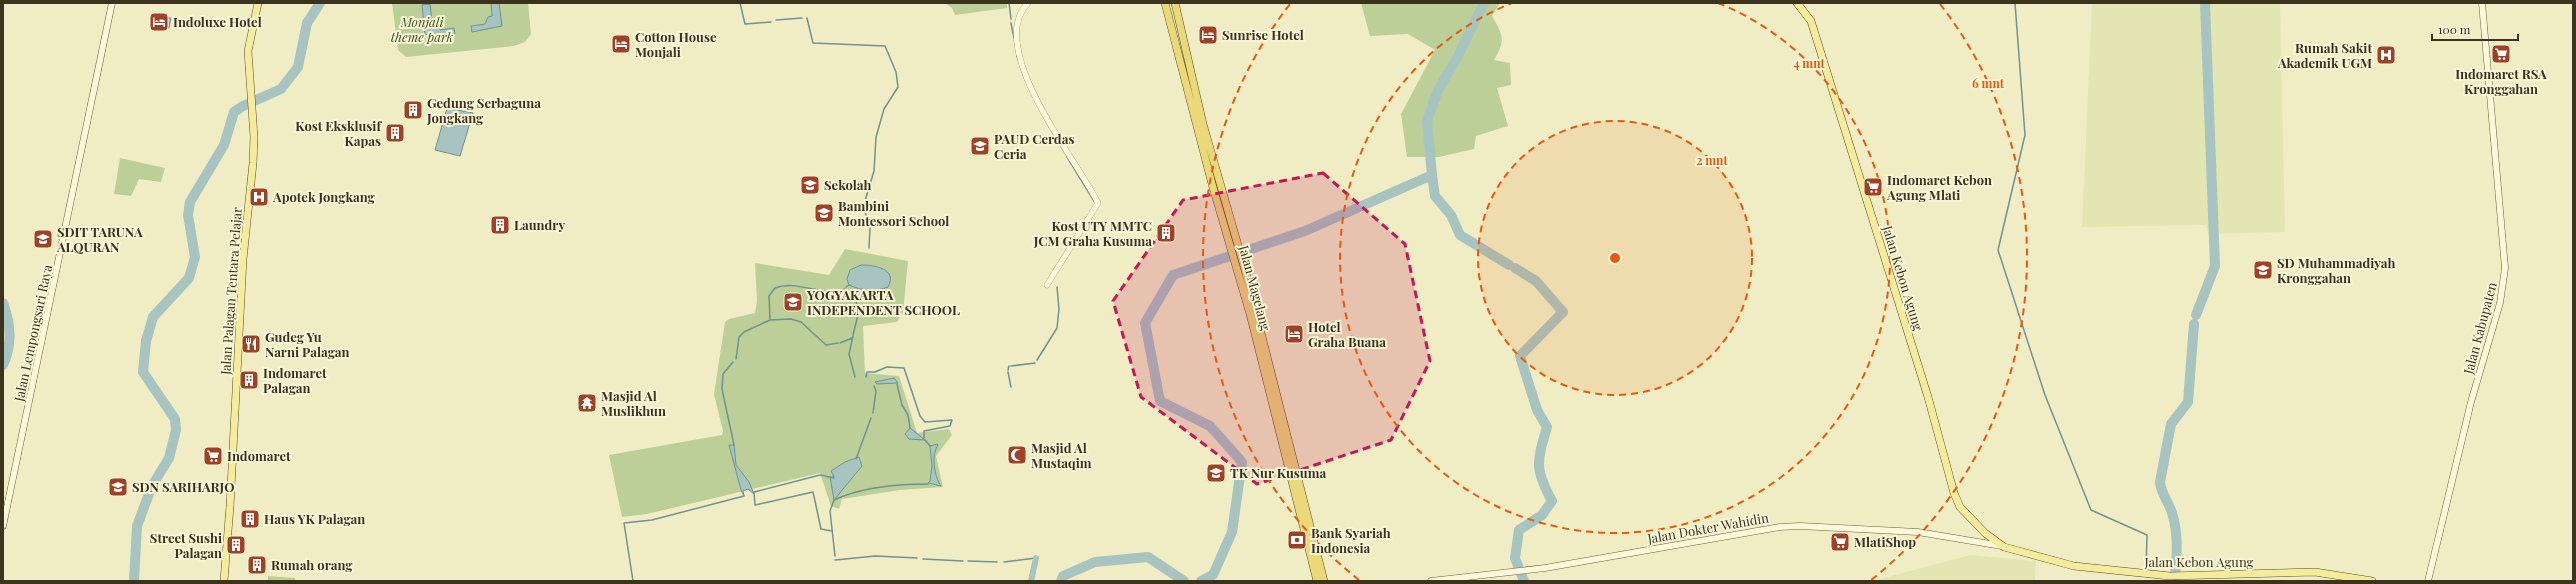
<svg xmlns="http://www.w3.org/2000/svg" width="2576" height="584" font-family="'Playfair Display',serif">
  <rect width="100%" height="100%" fill="#f0edc5"/>
  <path fill="#e3e6b2" d="M 2092,3 L 2280,3 L 2285,232 L 2208,234 L 2206,225 L 2082,227 Z
    M 1970,555 L 2036,561 L 2035,581 L 1873,581 Z"/>
  <path fill="#bdcf98" d="M 392,3 L 528,3 L 531,34 L 525,42 L 514,46 L 406,57 L 398,50 Z
    M 945,3 L 1007,3 L 1007,8 L 955,15 L 952,8 Z
    M 1361,3 L 1500,3 L 1492,16 C 1503,35 1506,40 1494,60 L 1510,63 L 1511,85 L 1497,88 L 1508,126 L 1476,136 L 1474,149 L 1439,157 L 1407,157 L 1401,114 L 1435,50 L 1408,34 L 1370,36 Z
    M 120,158 L 165,168 L 161,182 L 139,179 L 131,196 L 114,194 Z
    M 845,249 L 908,261 L 903,313 L 897,322 L 863,326 L 865,373 L 899,376 L 917,433 L 949,429 L 952,435 L 936,456 L 943,487 L 900,490 L 842,499 L 839,509 L 831,506 L 820,473 L 647,514 L 622,517 L 609,455 L 722,435 L 723,431 L 714,394 L 725,322 L 729,319 L 755,313 L 757,301 L 755,263 L 829,275 Z
    M 268,576 L 295,578 L 295,581 L 268,581 Z"/>
  <path fill="#a7c4c1" stroke="#6d9392" d="M 491,3 L 499,3 L 502,26 L 472,32 L 471,26 L 485,24 L 488,17 L 492,16 Z
    M 430,4 L 432,22 L 440,26 L 440,30 L 454,28 L 455,34 L 425,35 L 422,5 Z
    M 161,17 L 171,18 L 169,28 L 155,23 L 155,19 Z
    M 447,108 L 473,113 L 460,156 L 435,150 Z
    M 861,265 C 875,265 898,269 888,287 C 876,292 861,291 849,285 L 847,279 L 850,270 Z
    M 894,378 L 898,383 L 877,384 L 875,382 Z
    M 910,428 L 925,440 L 909,439 L 905,434 Z
    M 937,444 L 938,445 C 931,455 934,476 941,486 L 928,483 L 930,481 L 932,466 L 930,446 Z
    M 729,445 L 734,445 L 736,465 L 749,482 L 754,494 L 748,489 L 743,491 L 744,496 L 741,490 Z
    M 859,457 L 862,466 L 834,500 L 830,477 L 834,477 L 831,471 L 845,462 Z"/>
  <g fill="none" stroke-linecap="round" stroke-linejoin="round">
    <path stroke="#6d9392" stroke-width="1.5" d="M 740,3 L 745,24 L 771,22
      M 1009,3 L 1011,19
      M 2015,3 L 2025,135 L 1998,250 L 2045,395 L 2091,510 L 2147,535 L 2146,571
      M 807,18 L 813,43 L 885,46 L 896,72 L 898,87 L 884,109 L 876,137 L 874,171 L 865,201 L 865,212 L 870,228 L 869,248
      M 776,20 L 802,18
      M 1011,23 L 1014,38
      M 1017,56 L 1024,77
      M 1067,157 L 1094,201
      M 846,287 L 849,285
      M 843,290 L 854,295
      M 770,320 L 769,296 L 775,288 C 798,279 822,298 845,289
      M 853,335 L 859,311 L 854,295 L 856,294
      M 853,336 L 849,354 L 855,377
      M 840,343 L 852,338
      M 736,359 L 739,337 L 744,332 L 770,320 L 791,319 L 801,322 L 826,345 L 838,343
      M 1037,360 L 1057,328 L 1059,309 L 1057,287
      M 733,362 L 723,374 L 722,389 L 734,445
      M 1011,366 L 1035,363
      M 1008,370 L 1009,366
      M 1008,372 L 1011,387
      M 866,377 L 867,372 L 875,372 L 887,367 L 904,368 L 920,416 L 925,422 L 952,420 L 950,426 L 924,431 L 924,438
      M 897,384 L 902,405 L 908,415 L 910,428
      M 873,413 L 876,391 L 874,386
      M 925,440 L 930,446
      M 856,459 L 871,418
      M 754,492 L 755,505 L 813,492 L 821,529 L 832,531
      M 754,492 L 820,475 L 834,478
      M 835,556 L 830,511 L 834,500 C 862,487 897,484 928,484
      M 923,559 L 963,561
      M 835,560 L 875,556 L 917,558
      M 968,561 L 997,562
      M 1004,562 L 1036,558
      M 633,581 L 624,523 L 652,520 L 744,496"/>
    <path stroke="#a7c4c1" stroke-width="6" d="M 1031,581 L 1036,558"/>
    <path stroke="#a7c4c1" stroke-width="10" d="M 1432,175 L 1435,196 L 1451,215 L 1460,235 L 1509,265
      M 1515,268 L 1536,281 L 1563,312 L 1520,356 L 1537,410 L 1547,427 C 1537,462 1534,468 1552,501 L 1542,515 L 1519,530 L 1515,558 L 1524,581
      M 3,303 C 11,324 13,344 3,365
      M 2196,315 L 2215,266 L 2205,3
      M 134,581 L 137,526 L 152,486 L 169,458 L 176,430 L 175,419 L 143,372 L 146,341 L 153,317 L 189,278 L 195,257 L 188,215 L 190,202 L 224,145 L 234,112 L 243,106 L 281,89 L 298,67 L 307,23 L 320,3
      M 1061,581 L 1063,576 L 1095,562 L 1148,557 L 1184,581
      M 1201,581 L 1213,575 L 1232,532 L 1242,462 L 1210,426 L 1160,401 L 1145,323 L 1173,275 L 1305,231 L 1432,175 L 1427,121 L 1438,90 L 1457,58 L 1484,3
      M 2174,581 C 2177,559 2179,535 2172,513 C 2169,502 2161,494 2160,482 L 2171,424 L 2188,402 L 2194,324"/>
    <g stroke="#8d805a" stroke-width="6">
      <path id="tertiary" d="M 1028,3 C 984,48 1078,161 1098,203 L 1047,285"/>
    </g>
    <g stroke="#6f613d" stroke-width="7">
      <path id="secondary" d="M 3,526 L 112,3
        M 1431,581 L 1545,568 L 1780,527 L 1800,526 L 1918,532 L 2002,546
        M 2428,581 L 2471,402 L 2500,303 L 2505,268 L 2482,3"/>
    </g>
    <g stroke="#5a4d2e" stroke-width="8">
      <path id="primary" d="M 1797,3 L 1811,21 L 1928,397 L 1954,493 L 1960,507 L 1985,533 L 2004,547 L 2074,566 L 2170,576 L 2315,572 L 2372,581
        M 224,581 L 230,506 L 243,259 L 253,163 L 254,137 L 248,51 L 258,3"/>
    </g>
    <g stroke="#5a4d2e" stroke-width="8">
      <path id="trunk" d="M 1165,3 L 1212,184 L 1250,314 L 1317,581
        M 1175,3 L 1203,124 L 1244,266 L 1324,581"/>
    </g>
    <use href="#tertiary" stroke="#faf8d9" stroke-width="5.5"/>
    <use href="#secondary" stroke="#faf8d9" stroke-width="6"/>
    <use href="#primary" stroke="#f4ec9c" stroke-width="7"/>
    <use href="#trunk" stroke="#ebd878" stroke-width="7"/>
  </g>
  <path fill="#c2185b" fill-opacity="0.2" stroke="#c2185b" stroke-width="3" stroke-dasharray="8 5" stroke-linejoin="round" d="M 1323,173 L 1405,244 L 1430,361 L 1391,440 L 1257,484 L 1141,397 L 1113,301 L 1183,200 Z"/>
  <circle cx="1615" cy="258" r="137" fill="#e8590c" fill-opacity=".12"/>
  <g fill="none" stroke="#e8590c" stroke-width="2" stroke-dasharray="7 5">
    <circle cx="1615" cy="258" r="137"/>
    <path d="M1718 3A275 275 0 1 1 1512 3"/>
    <path d="M1359 580A412 412 0 0 1 1290 4M1940 4A412 412 0 0 1 1871 580"/>
  </g>
  <defs>
    <g id="hotel-square" transform="scale(1)"><rect x="-9" y="-9" width="18" height="18" rx="4" fill="#9f4127" stroke="#f7f5d6"/><path d="M-6-4.5h1.5V1H6V5H4.5V3h-9V5H-6ZM-4 0a1.8 1.8 0 1 1 3.6 0ZM.5 0V-2.5h3Q6-2.5 6 0Z" fill="#fff"/></g>
    <g id="supermarket-square" transform="scale(1)"><rect x="-9" y="-9" width="18" height="18" rx="4" fill="#9f4127" stroke="#f7f5d6"/><path d="M-6-5.5h2.5l.6 2H6L4.5 2H-2.5L-4.4-4H-6ZM-1.5 3.2a1.3 1.3 0 1 0 .1 0ZM3 3.2a1.3 1.3 0 1 0 .1 0Z" fill="#fff"/></g>
    <g id="hospital-square" transform="scale(1)"><rect x="-9" y="-9" width="18" height="18" rx="4" fill="#9f4127" stroke="#f7f5d6"/><path d="M-5-5h3v3.5h4V-5h3V5h-3V1.5h-4V5h-3Z" fill="#fff"/></g>
    <g id="building-square" transform="scale(1)"><rect x="-9" y="-9" width="18" height="18" rx="4" fill="#9f4127" stroke="#f7f5d6"/><path d="M-4-6H4V6H1V3H-1V6H-4ZM-2.5-4.3h1.7v1.8h-1.7ZM.8-4.3h1.7v1.8H.8ZM-2.5-1h1.7V.8h-1.7ZM.8-1h1.7V.8H.8Z" fill="#fff"/></g>
    <g id="school-square" transform="scale(1)"><rect x="-9" y="-9" width="18" height="18" rx="4" fill="#9f4127" stroke="#f7f5d6"/><path d="M0-5L7-2L0 1L-7-2ZM-4 1L0 2.5L4 1V4Q0 6-4 4Z" fill="#fff"/></g>
    <g id="restaurant-square" transform="scale(1)"><rect x="-9" y="-9" width="18" height="18" rx="4" fill="#9f4127" stroke="#f7f5d6"/><path d="M-5-6h1v4h1v-4h1v4h1v-4h1v5L-1.5 .5V6h-2V.5L-5-1ZM5-6V6H3V1.5H1.5Q1.5-4 5-6Z" fill="#fff"/></g>
    <g id="temple-square" transform="scale(1)"><rect x="-9" y="-9" width="18" height="18" rx="4" fill="#9f4127" stroke="#f7f5d6"/><path d="M0-6L5-2H3V0L6.5 2.5H4V6H1.5V3h-3V6H-4V2.5H-6.5L-3 0V-2H-5Z" fill="#fff"/></g>
    <g id="mosque-square" transform="scale(1)"><rect x="-9" y="-9" width="18" height="18" rx="4" fill="#9f4127" stroke="#f7f5d6"/><path d="M3.5-4.9A6 6 0 1 0 3.5 4.9A5 5 0 1 1 3.5-4.9Z" fill="#fff"/></g>
    <g id="bank-square" transform="scale(1)"><rect x="-9" y="-9" width="18" height="18" rx="4" fill="#9f4127" stroke="#f7f5d6"/><path d="M-6-4H6V4H-6ZM0-2.3a2.3 2.3 0 1 0 0 4.6a2.3 2.3 0 1 0 0-4.6Z" fill="#fff"/></g>
  </defs>
  <g fill-rule="evenodd">
    <use href="#hotel-square" x="159" y="22"/>
    <use href="#hotel-square" x="1208" y="35"/>
    <use href="#hotel-square" x="621" y="44"/>
    <use href="#supermarket-square" x="2501" y="54"/>
    <use href="#hospital-square" x="2386" y="55"/>
    <use href="#building-square" x="413" y="110"/>
    <use href="#building-square" x="395" y="133"/>
    <use href="#school-square" x="980" y="146"/>
    <use href="#school-square" x="810" y="185"/>
    <use href="#supermarket-square" x="1873" y="187"/>
    <use href="#hospital-square" x="259" y="197"/>
    <use href="#school-square" x="824" y="213"/>
    <use href="#building-square" x="500" y="225"/>
    <use href="#building-square" x="1166" y="233"/>
    <use href="#school-square" x="43" y="239"/>
    <use href="#school-square" x="2263" y="270"/>
    <use href="#school-square" x="793" y="302"/>
    <use href="#hotel-square" x="1294" y="334"/>
    <use href="#restaurant-square" x="251" y="344"/>
    <use href="#building-square" x="249" y="380"/>
    <use href="#temple-square" x="587" y="403"/>
    <use href="#mosque-square" x="1017" y="455"/>
    <use href="#supermarket-square" x="213" y="456"/>
    <use href="#school-square" x="1216" y="473"/>
    <use href="#school-square" x="118" y="487"/>
    <use href="#building-square" x="250" y="519"/>
    <use href="#bank-square" x="1297" y="540"/>
    <use href="#supermarket-square" x="1840" y="542"/>
    <use href="#building-square" x="236" y="545"/>
    <use href="#building-square" x="257" y="565"/>
  </g>
  <g text-anchor="middle" stroke-width="4" stroke-linejoin="round" paint-order="stroke">
    <g font-size="13" font-weight="bold" fill="#3c331f" stroke="#f7f5d6" text-anchor="start">
      <text x="173" y="27">Indoluxe Hotel</text>
      <text x="1222" y="40">Sunrise Hotel</text>
      <text x="635" y="42">Cotton House<tspan x="635" dy="15">Monjali</tspan></text>
      <text x="2372" y="53" text-anchor="end">Rumah Sakit<tspan x="2372" dy="15">Akademik UGM</tspan></text>
      <text x="2501" y="79" text-anchor="middle">Indomaret RSA<tspan x="2501" dy="15">Kronggahan</tspan></text>
      <text x="427" y="108">Gedung Serbaguna<tspan x="427" dy="15">Jongkang</tspan></text>
      <text x="381" y="131" text-anchor="end">Kost Eksklusif<tspan x="381" dy="15">Kapas</tspan></text>
      <text x="994" y="144">PAUD Cerdas<tspan x="994" dy="15">Ceria</tspan></text>
      <text x="1887" y="185">Indomaret Kebon<tspan x="1887" dy="15">Agung Mlati</tspan></text>
      <text x="824" y="190">Sekolah</text>
      <text x="273" y="202">Apotek Jongkang</text>
      <text x="838" y="211">Bambini<tspan x="838" dy="15">Montessori School</tspan></text>
      <text x="514" y="230">Laundry</text>
      <text x="1152" y="231" text-anchor="end">Kost UTY MMTC<tspan x="1152" dy="15">JCM Graha Kusuma</tspan></text>
      <text x="57" y="237">SDIT TARUNA<tspan x="57" dy="15">ALQURAN</tspan></text>
      <text x="2277" y="268">SD Muhammadiyah<tspan x="2277" dy="15">Kronggahan</tspan></text>
      <text x="807" y="300">YOGYAKARTA<tspan x="807" dy="15">INDEPENDENT SCHOOL</tspan></text>
      <text x="1308" y="332">Hotel<tspan x="1308" dy="15">Graha Buana</tspan></text>
      <text x="265" y="342">Gudeg Yu<tspan x="265" dy="15">Narni Palagan</tspan></text>
      <text x="263" y="378">Indomaret<tspan x="263" dy="15">Palagan</tspan></text>
      <text x="601" y="401">Masjid Al<tspan x="601" dy="15">Muslikhun</tspan></text>
      <text x="1031" y="453">Masjid Al<tspan x="1031" dy="15">Mustaqim</tspan></text>
      <text x="227" y="461">Indomaret</text>
      <text x="1230" y="478">TK Nur Kusuma</text>
      <text x="132" y="492">SDN SARIHARJO</text>
      <text x="264" y="524">Haus YK Palagan</text>
      <text x="1311" y="538">Bank Syariah<tspan x="1311" dy="15">Indonesia</tspan></text>
      <text x="222" y="543" text-anchor="end">Street Sushi<tspan x="222" dy="15">Palagan</tspan></text>
      <text x="1854" y="547">MlatiShop</text>
      <text x="271" y="570">Rumah orang</text>
    </g>
    <g font-size="13" font-style="italic" fill="#405924" stroke="#f7f5d6">
      <text x="422" y="27">Monjali<tspan x="422" dy="15">theme park</tspan></text>
    </g>
    <g font-size="13" fill="#3c331f" stroke="#f7f5d6">
      <text transform="translate(1903 278) rotate(73)" y="5">Jalan Kebon Agung</text>
      <text transform="translate(1255 288) rotate(75)" y="5">Jalan Magelang</text>
      <text transform="translate(231 291) rotate(-86)" y="5">Jalan Palagan Tentara Pelajar</text>
      <text transform="translate(2480 328) rotate(-75)" y="5">Jalan Kabupaten</text>
      <text transform="translate(33 333) rotate(-78)" y="5">Jalan Lempongsari Raya</text>
      <text transform="translate(1708 528) rotate(-10)" y="5">Jalan Dokter Wahidin</text>
      <text x="2199" y="567">Jalan Kebon Agung</text>
    </g>
  </g>
  <circle cx="1615" cy="258" r="6" fill="#e8590c" stroke="#f7f5d6" stroke-width="2"/>
  <g font-size="12" text-anchor="middle" font-weight="bold" fill="#e8590c" stroke="#f7f5d6" stroke-width="4" stroke-linejoin="round" paint-order="stroke">
    <text x="1809" y="68">4 mnt</text>
    <text x="1988" y="88">6 mnt</text>
    <text x="1712" y="165">2 mnt</text>
  </g>
  <rect width="2576" height="584" fill="none" stroke="#3c331f" stroke-width="8"/>
  <path d="M2432 34v6h86v-6" fill="none" stroke="#3c331f" stroke-width="2"/>
  <text x="2438" y="34" font-size="12" fill="#3c331f" stroke="#f7f5d6" stroke-width="3" paint-order="stroke">100 m</text>
</svg>
